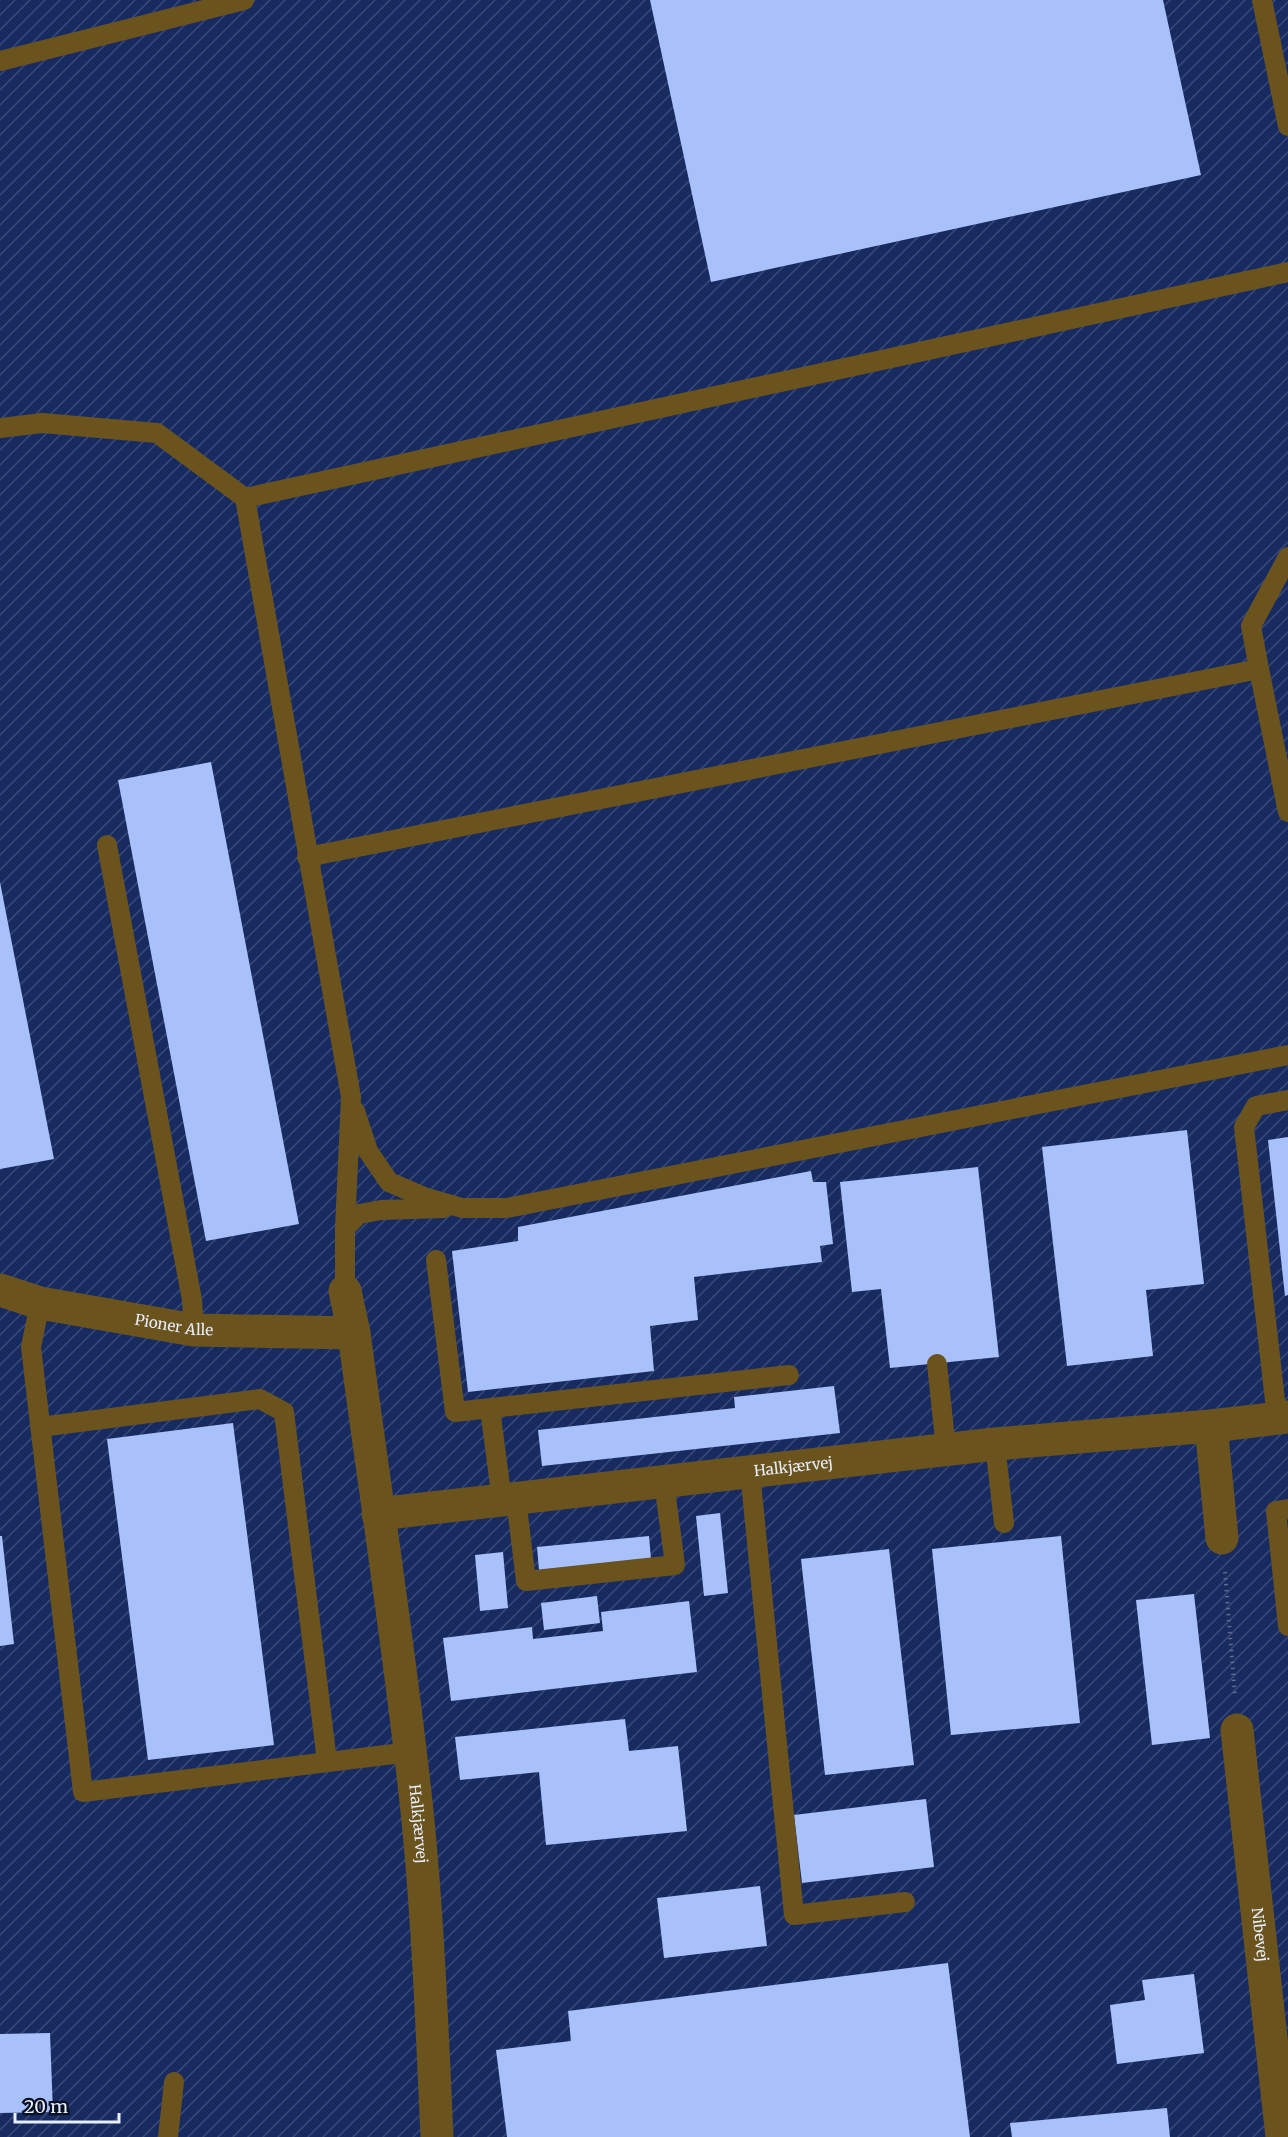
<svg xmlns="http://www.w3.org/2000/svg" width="1288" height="2137" font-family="Merriweather,serif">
  <defs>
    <pattern id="industrial-furrows" width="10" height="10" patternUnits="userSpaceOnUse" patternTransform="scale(1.5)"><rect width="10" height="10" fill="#182b60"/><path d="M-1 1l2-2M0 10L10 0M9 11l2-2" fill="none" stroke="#3a4a78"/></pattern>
  </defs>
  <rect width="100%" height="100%" fill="#132351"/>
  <path fill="url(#industrial-furrows)" d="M 0,0 L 1288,0 L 1288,2137 L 0,2137 Z"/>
  <path fill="#a8c1fb" d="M 650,0 L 1163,0 L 1201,175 L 711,282 Z
    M 211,762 L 299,1224 L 206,1241 L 118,780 Z
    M 0,882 L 54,1159 L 0,1169 Z
    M 1187,1130 L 1204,1284 L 1146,1290 L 1153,1356 L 1067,1366 L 1042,1147 Z
    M 1288,1137 L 1288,1295 L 1285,1296 L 1268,1140 Z
    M 978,1167 L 999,1357 L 890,1368 L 881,1289 L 852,1292 L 840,1182 Z
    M 811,1171 L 813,1182 L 826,1182 L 833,1244 L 820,1246 L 822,1262 L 694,1277 L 698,1320 L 650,1326 L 654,1371 L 468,1392 L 452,1251 L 518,1241 L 518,1227 Z
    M 834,1386 L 840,1433 L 542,1466 L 538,1430 L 735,1408 L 734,1397 Z
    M 233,1423 L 274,1745 L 148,1760 L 107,1439 Z
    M 720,1513 L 728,1593 L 704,1596 L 696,1516 Z
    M 0,1536 L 2,1536 L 14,1644 L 0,1646 Z
    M 649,1536 L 651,1559 L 539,1570 L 537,1547 Z
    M 1061,1536 L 1080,1723 L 951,1735 L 932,1549 Z
    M 889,1549 L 914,1765 L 825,1775 L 801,1559 Z
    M 503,1552 L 508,1608 L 480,1611 L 475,1555 Z
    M 1194,1594 L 1210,1738 L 1152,1745 L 1136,1600 Z
    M 597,1596 L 600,1623 L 544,1630 L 541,1603 Z
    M 689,1601 L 697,1672 L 451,1701 L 443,1638 L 532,1627 L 533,1639 L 603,1631 L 601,1612 Z
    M 625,1719 L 629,1751 L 678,1746 L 687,1831 L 546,1845 L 539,1772 L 460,1780 L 455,1737 Z
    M 926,1799 L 934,1867 L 802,1883 L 794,1815 Z
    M 760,1886 L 767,1946 L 664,1958 L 657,1898 Z
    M 948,1963 L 970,2137 L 507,2137 L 496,2050 L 571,2041 L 568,2011 Z
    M 1194,1974 L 1204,2053 L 1117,2064 L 1110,2005 L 1145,2000 L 1142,1980 Z
    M 50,2033 L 53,2112 L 0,2113 L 0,2034 Z
    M 1167,2108 L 1170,2137 L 1012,2137 L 1010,2123 Z"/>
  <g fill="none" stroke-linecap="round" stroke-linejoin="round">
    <path stroke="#5f6b8d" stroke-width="4" stroke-dasharray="1.5 4.5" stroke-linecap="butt" d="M 1225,1572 L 1235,1696"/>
    <path stroke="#6a531d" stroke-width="20" d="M 1262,0 L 1288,126
      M 0,61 L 244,0
      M 0,428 L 42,423 L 157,433 L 245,498 L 351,1097 L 345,1228 L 345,1291
      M 245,498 L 1288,272
      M 1259,669 L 1251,626 L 1288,557
      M 107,845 L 192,1300 L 194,1330
      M 307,857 L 1259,669 L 1288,812
      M 355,1111 L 368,1151 L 389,1182 L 424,1197 L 462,1208 L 507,1208 L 1288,1055
      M 345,1228 L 359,1214 L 381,1210 L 444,1208
      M 436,1260 L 455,1412 L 789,1375
      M 40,1303 L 31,1347 L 83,1792 L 410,1752
      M 937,1364 L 946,1449
      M 490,1409 L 502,1501
      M 1277,1418 L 1244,1127 L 1256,1106 L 1288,1100
      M 40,1427 L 260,1399 L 284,1412 L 327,1761
      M 995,1444 L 1004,1523
      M 750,1472 L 794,1915 L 905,1902
      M 516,1499 L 526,1581 L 675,1565 L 664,1482
      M 1288,1509 L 1276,1511 L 1288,1626
      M 168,2137 L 174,2082"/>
    <g stroke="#6a531d" stroke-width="33">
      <path id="s1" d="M 0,1290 L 40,1303 L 194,1330 L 354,1333"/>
      <path id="s2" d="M 345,1291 L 354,1333 C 375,1492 400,1651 417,1811 C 428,1919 432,2028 437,2137"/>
      <path d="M 1211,1426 L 1222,1538"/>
      <path id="s3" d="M 378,1514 L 995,1444 L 1211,1426 L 1288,1417"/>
      <path id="s4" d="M 1237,1730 L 1282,2137"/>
    </g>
  </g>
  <g text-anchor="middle" stroke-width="6" stroke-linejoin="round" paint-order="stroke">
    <g font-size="15" fill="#e8eefa" stroke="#070f23">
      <text dy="5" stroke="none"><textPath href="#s1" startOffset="178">Pioner Alle</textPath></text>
      <text dy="5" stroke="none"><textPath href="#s3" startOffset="418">Halkjærvej</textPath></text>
      <text dy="5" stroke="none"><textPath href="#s2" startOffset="538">Halkjærvej</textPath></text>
      <text dy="5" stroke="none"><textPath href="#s4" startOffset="206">Nibevej</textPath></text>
    </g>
  </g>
  <path d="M15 2113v9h104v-9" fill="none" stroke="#e8eefa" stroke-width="3"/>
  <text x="24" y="2113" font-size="18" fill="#e8eefa" stroke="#070f23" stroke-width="4.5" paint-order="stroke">20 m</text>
</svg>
